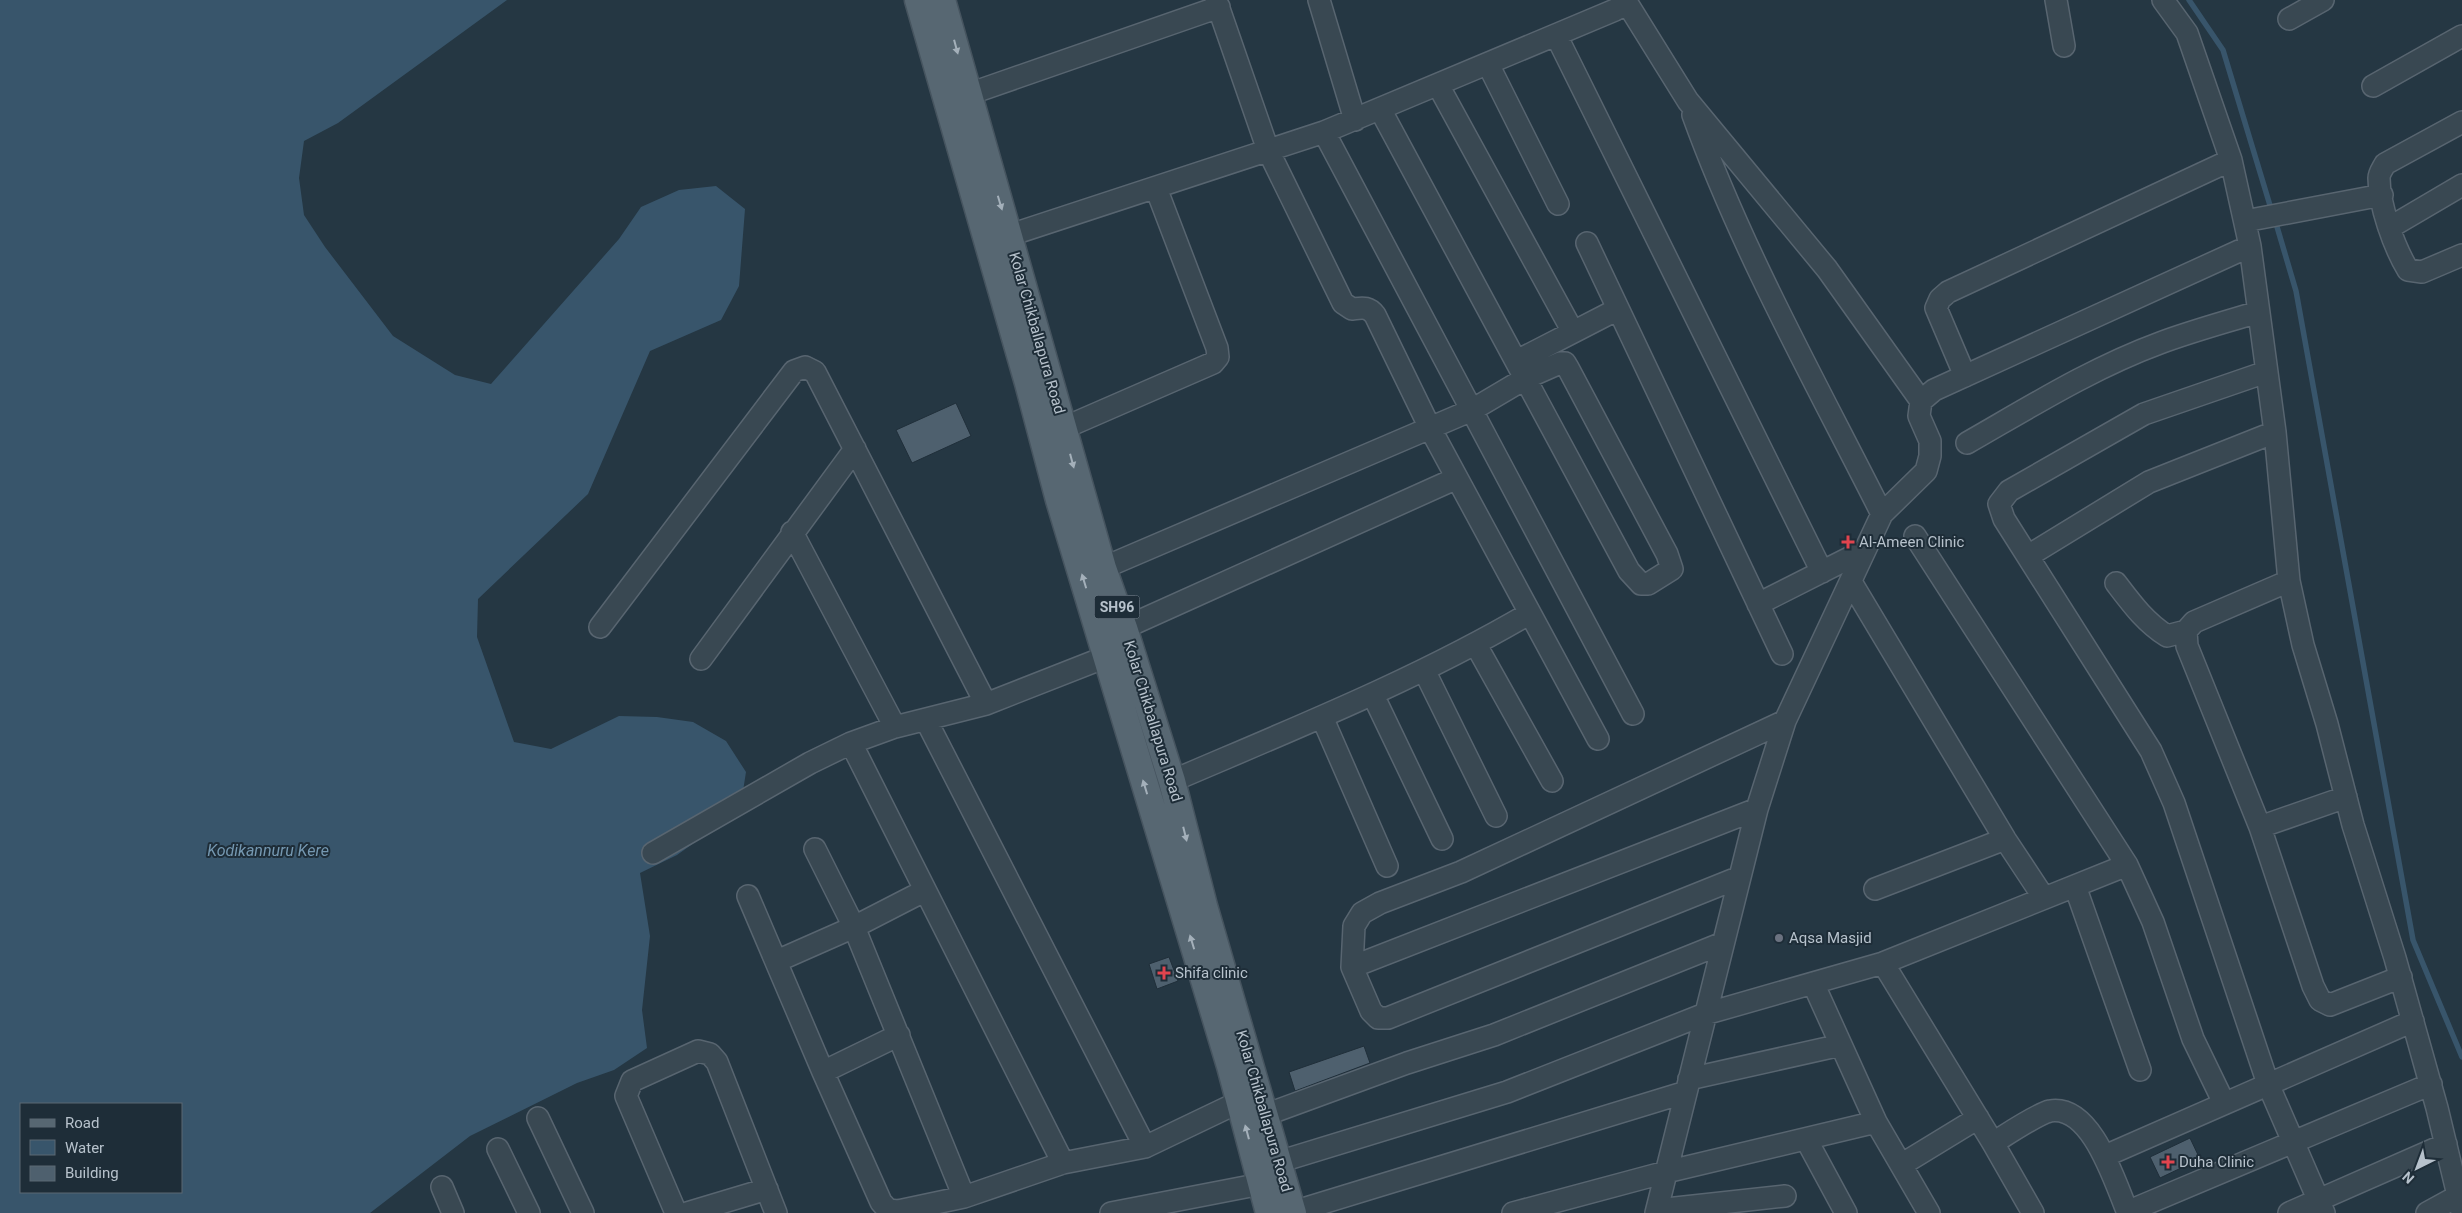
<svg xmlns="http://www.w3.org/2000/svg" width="2462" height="1213" font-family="Roboto,sans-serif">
  <rect width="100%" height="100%" fill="#253743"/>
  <path fill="#38556b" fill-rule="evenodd" d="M 0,0 L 507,0 L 338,123 L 304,141 L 299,178 L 304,215 L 325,247 L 393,336 L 455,375 L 491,384 L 619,239 L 641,207 L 679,190 L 716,186 L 745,209 L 739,286 L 721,320 L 650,351 L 588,494 L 478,599 L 477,637 L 514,742 L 551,749 L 619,716 L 657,717 L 693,722 L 726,741 L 746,772 L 740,810 L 677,855 L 640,873 L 650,936 L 642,1010 L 647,1048 L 614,1070 L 577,1083 L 470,1136 L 370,1213 L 0,1213 ZM 21,1104 L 181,1104 L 181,1192 L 21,1192 Z"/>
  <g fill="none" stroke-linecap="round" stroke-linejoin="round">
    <path stroke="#38556b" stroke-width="5.5" d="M 2189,0 L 2223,50 L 2272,212
      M 2275,220 L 2296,291 L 2413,940 L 2462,1057"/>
  </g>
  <path fill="#4e606e" stroke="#202f3a" d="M 956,403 L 971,436 L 912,463 L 896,430 Z
    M 1169,957 L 1178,981 L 1157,989 L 1149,964 Z
    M 1364,1046 L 1370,1063 L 1295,1091 L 1289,1072 Z
    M 2190,1138 L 2200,1159 L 2160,1178 L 2150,1157 Z"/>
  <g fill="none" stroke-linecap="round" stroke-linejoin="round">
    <g stroke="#586570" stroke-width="24">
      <path id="minor" d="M 1216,0 L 1268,150 L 1343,303 L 1352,309 C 1362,308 1368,306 1375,315 L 1430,428 L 1598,739
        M 1319,0 L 1355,120
        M 2056,0 L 2064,46
        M 2163,0 L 2187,33 L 2231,160 L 2250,246 L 2275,432 L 2289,581 L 2303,645 L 2327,724 L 2353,825 L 2395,958 L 2437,1108 L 2462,1212
        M 1627,3 L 1688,101 L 1827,269 L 1921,401
        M 2289,19 L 2323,0
        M 1556,35 L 1822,572
        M 1488,64 L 1558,204
        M 1438,85 L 1573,332
        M 2373,86 L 2462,36
        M 969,94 L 1219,7
        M 1693,115 C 1743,253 1816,383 1882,514
        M 2462,122 L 2385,164 C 2383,168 2379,173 2379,178 C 2379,205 2394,247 2408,270 L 2422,272 L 2462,255
        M 1324,132 L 1633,714
        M 2245,221 L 2382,195
        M 2389,228 L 2462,185
        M 1010,235 L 1324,132 L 1615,10 L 1627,3 L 1626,0
        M 1587,243 L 1782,654
        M 1517,361 L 1618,309
        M 2266,372 L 2144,414 L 2009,491 L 1999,504 L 2004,519 L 2151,751 L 2174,803 L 2268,1084 L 2324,1213
        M 1965,376 L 1936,308 L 1940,299 L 1948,292 L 2231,160
        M 1050,434 L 1213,363 L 1218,357 L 1217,348 L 1156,188
        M 1967,443 C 2030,407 2092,368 2160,343 C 2192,331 2226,322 2258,312
        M 792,532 L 895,727
        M 1915,536 L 2127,865 L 2153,922 L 2193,1039 L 2224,1103
        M 2028,556 L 2149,482 L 2275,432
        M 1103,568 L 1472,410 L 1526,378 L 1560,363 L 1565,363 L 1568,368 L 1667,554 L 1672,569 L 1648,584 L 1641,584 L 1629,571 L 1380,109
        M 2289,581 L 2194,622 L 2186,631 L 2187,646 L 2260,827 L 2313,986 L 2320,1000 L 2330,1005 L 2401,977
        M 1851,582 L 2005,839 L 2044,898
        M 2116,583 C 2132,604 2145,622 2167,636 L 2186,631
        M 1758,604 L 1865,550
        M 600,627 L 794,371 L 805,367 L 815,372 L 986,704
        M 1124,628 L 1457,478
        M 1476,645 L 1552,781
        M 701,659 L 855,449
        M 1424,670 L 1496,816
        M 1373,695 L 1442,839
        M 1322,717 L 1387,866
        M 926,720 L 1145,1147
        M 851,743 L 1063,1163
        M 1172,781 C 1293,729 1416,680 1530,613
        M 2260,827 L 2346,797
        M 815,849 L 854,927 L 964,1197
        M 653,853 L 810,763 L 851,743 L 895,727 L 986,704 L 1121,651
        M 1740,877 L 1388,1018 L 1378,1018 L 1371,1011 L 1352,967 L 1354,926 L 1362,913 L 1380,903 L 1461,872 L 1785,721
        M 2075,886 L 2140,1070
        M 1875,889 L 2005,839
        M 748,896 L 823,1072 L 881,1202 L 888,1210 L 898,1211 L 964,1197 L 1063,1163 L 1145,1147 L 1239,1102
        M 777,961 L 854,927 L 924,891
        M 1883,963 L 1993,1143 L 2033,1213
        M 1352,967 L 1757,809
        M 1813,983 L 1876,1122 L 1929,1213
        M 823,1072 L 899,1035
        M 1689,1079 L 1841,1045
        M 1265,1115 L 1407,1063 L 1494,1035 L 1723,943
        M 538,1118 L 583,1213
        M 1806,1139 L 1846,1213
        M 1993,1143 C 2006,1135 2037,1114 2050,1111 C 2092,1104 2115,1183 2128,1213
        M 498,1149 L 529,1213
        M 2105,1156 L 2413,1021
        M 1901,1165 L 1978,1118
        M 1265,1166 L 1507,1092 L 1705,1014 L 1883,963 L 2127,865
        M 442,1187 L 453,1213
        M 1657,1210 L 1785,1196
        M 1293,1212 L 1686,1092
        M 2127,1212 L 2431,1084
        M 676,1213 L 626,1096 L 632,1081 L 698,1051 L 710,1054 L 717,1062 L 776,1213
        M 687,1213 L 767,1189
        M 1111,1213 L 1261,1184
        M 1513,1213 L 1666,1172 L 1876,1122
        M 1656,1213 L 1757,809 L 1785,721 L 1882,514 L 1926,471 L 1930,456 L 1930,441 L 1919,416 L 1921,401 L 1934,390 L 2250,246
        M 2289,1213 L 2446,1144
        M 2427,1213 L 2458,1196"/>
    </g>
    <g stroke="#46545f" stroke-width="29">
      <path id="major" d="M 918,0 L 1028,383 L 1059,500 L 1230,1066 L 1269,1213
        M 942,0 L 1103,568 L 1124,628 L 1172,781 L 1204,906 L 1293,1213"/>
    </g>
    <use href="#minor" stroke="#394852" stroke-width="21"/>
    <use href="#major" stroke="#576772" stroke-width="26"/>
  </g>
  <defs><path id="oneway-solid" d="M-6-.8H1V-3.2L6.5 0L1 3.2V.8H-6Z" transform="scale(1.25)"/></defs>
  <g fill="#a4b0ba">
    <use href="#oneway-solid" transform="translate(956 47) rotate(75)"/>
    <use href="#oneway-solid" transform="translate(1000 203) rotate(73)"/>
    <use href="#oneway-solid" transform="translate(1072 461) rotate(75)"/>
    <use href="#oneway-solid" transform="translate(1084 581) rotate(-107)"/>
    <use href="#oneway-solid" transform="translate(1145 787) rotate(-107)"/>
    <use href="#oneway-solid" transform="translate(1185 834) rotate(76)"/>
    <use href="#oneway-solid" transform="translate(1192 942) rotate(-107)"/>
    <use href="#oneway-solid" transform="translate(1247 1132) rotate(-105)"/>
  </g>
  <g fill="#e0444e" stroke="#1e2d38" stroke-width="2">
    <path d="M1845.5 534.5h5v5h5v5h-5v5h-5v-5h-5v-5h5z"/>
    <path d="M1161.5 965.5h5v5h5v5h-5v5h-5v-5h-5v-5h5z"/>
    <path d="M2165.5 1154.5h5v5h5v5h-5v5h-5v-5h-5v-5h5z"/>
  </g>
  <circle fill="#6b7280" stroke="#1e2d38" stroke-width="2" cx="1779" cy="938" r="5"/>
  <g text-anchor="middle" stroke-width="4" stroke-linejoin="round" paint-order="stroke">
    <rect fill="#1e2d38" stroke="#8995a0" stroke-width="1" x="1094.5" y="595.5" width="45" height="23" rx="4"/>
    <g font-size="14" font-weight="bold" fill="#b7c2cc">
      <text x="1117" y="612">SH96</text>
    </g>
    <g font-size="15" fill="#b7c2cc" stroke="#1e2d38">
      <text transform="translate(1037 333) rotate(74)" y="5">Kolar Chikballapura Road</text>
      <text transform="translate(1153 721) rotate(73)" y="5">Kolar Chikballapura Road</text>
      <text transform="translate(1264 1111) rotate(74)" y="5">Kolar Chikballapura Road</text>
    </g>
    <g font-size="15" fill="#b7c2cc" stroke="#1e2d38" text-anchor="start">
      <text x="1859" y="547">Al-Ameen Clinic</text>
      <text x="1789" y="943">Aqsa Masjid</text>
      <text x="1175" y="978">Shifa clinic</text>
      <text x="2179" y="1167">Duha Clinic</text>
    </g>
    <g font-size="16" font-style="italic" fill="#7598b1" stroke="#1e2d38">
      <text x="268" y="856">Kodikannuru Kere</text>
    </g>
  </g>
  <rect x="20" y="1103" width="162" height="90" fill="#1e2d38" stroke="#5b6973"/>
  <rect x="30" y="1119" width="25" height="8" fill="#576772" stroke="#5b6973"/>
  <text x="65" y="1128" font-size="15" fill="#b7c2cc">Road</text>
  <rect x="30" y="1140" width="25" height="15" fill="#38556b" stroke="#5b6973"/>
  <text x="65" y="1153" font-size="15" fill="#b7c2cc">Water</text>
  <rect x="30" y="1166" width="25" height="15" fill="#4e606e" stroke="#5b6973"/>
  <text x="65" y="1178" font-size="15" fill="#b7c2cc">Building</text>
  <g transform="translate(2417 1168) rotate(222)" stroke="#1e2d38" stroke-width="4" paint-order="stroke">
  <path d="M0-4L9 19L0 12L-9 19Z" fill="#b7c2cc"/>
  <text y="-8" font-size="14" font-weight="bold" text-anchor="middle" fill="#b7c2cc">N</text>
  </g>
</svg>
